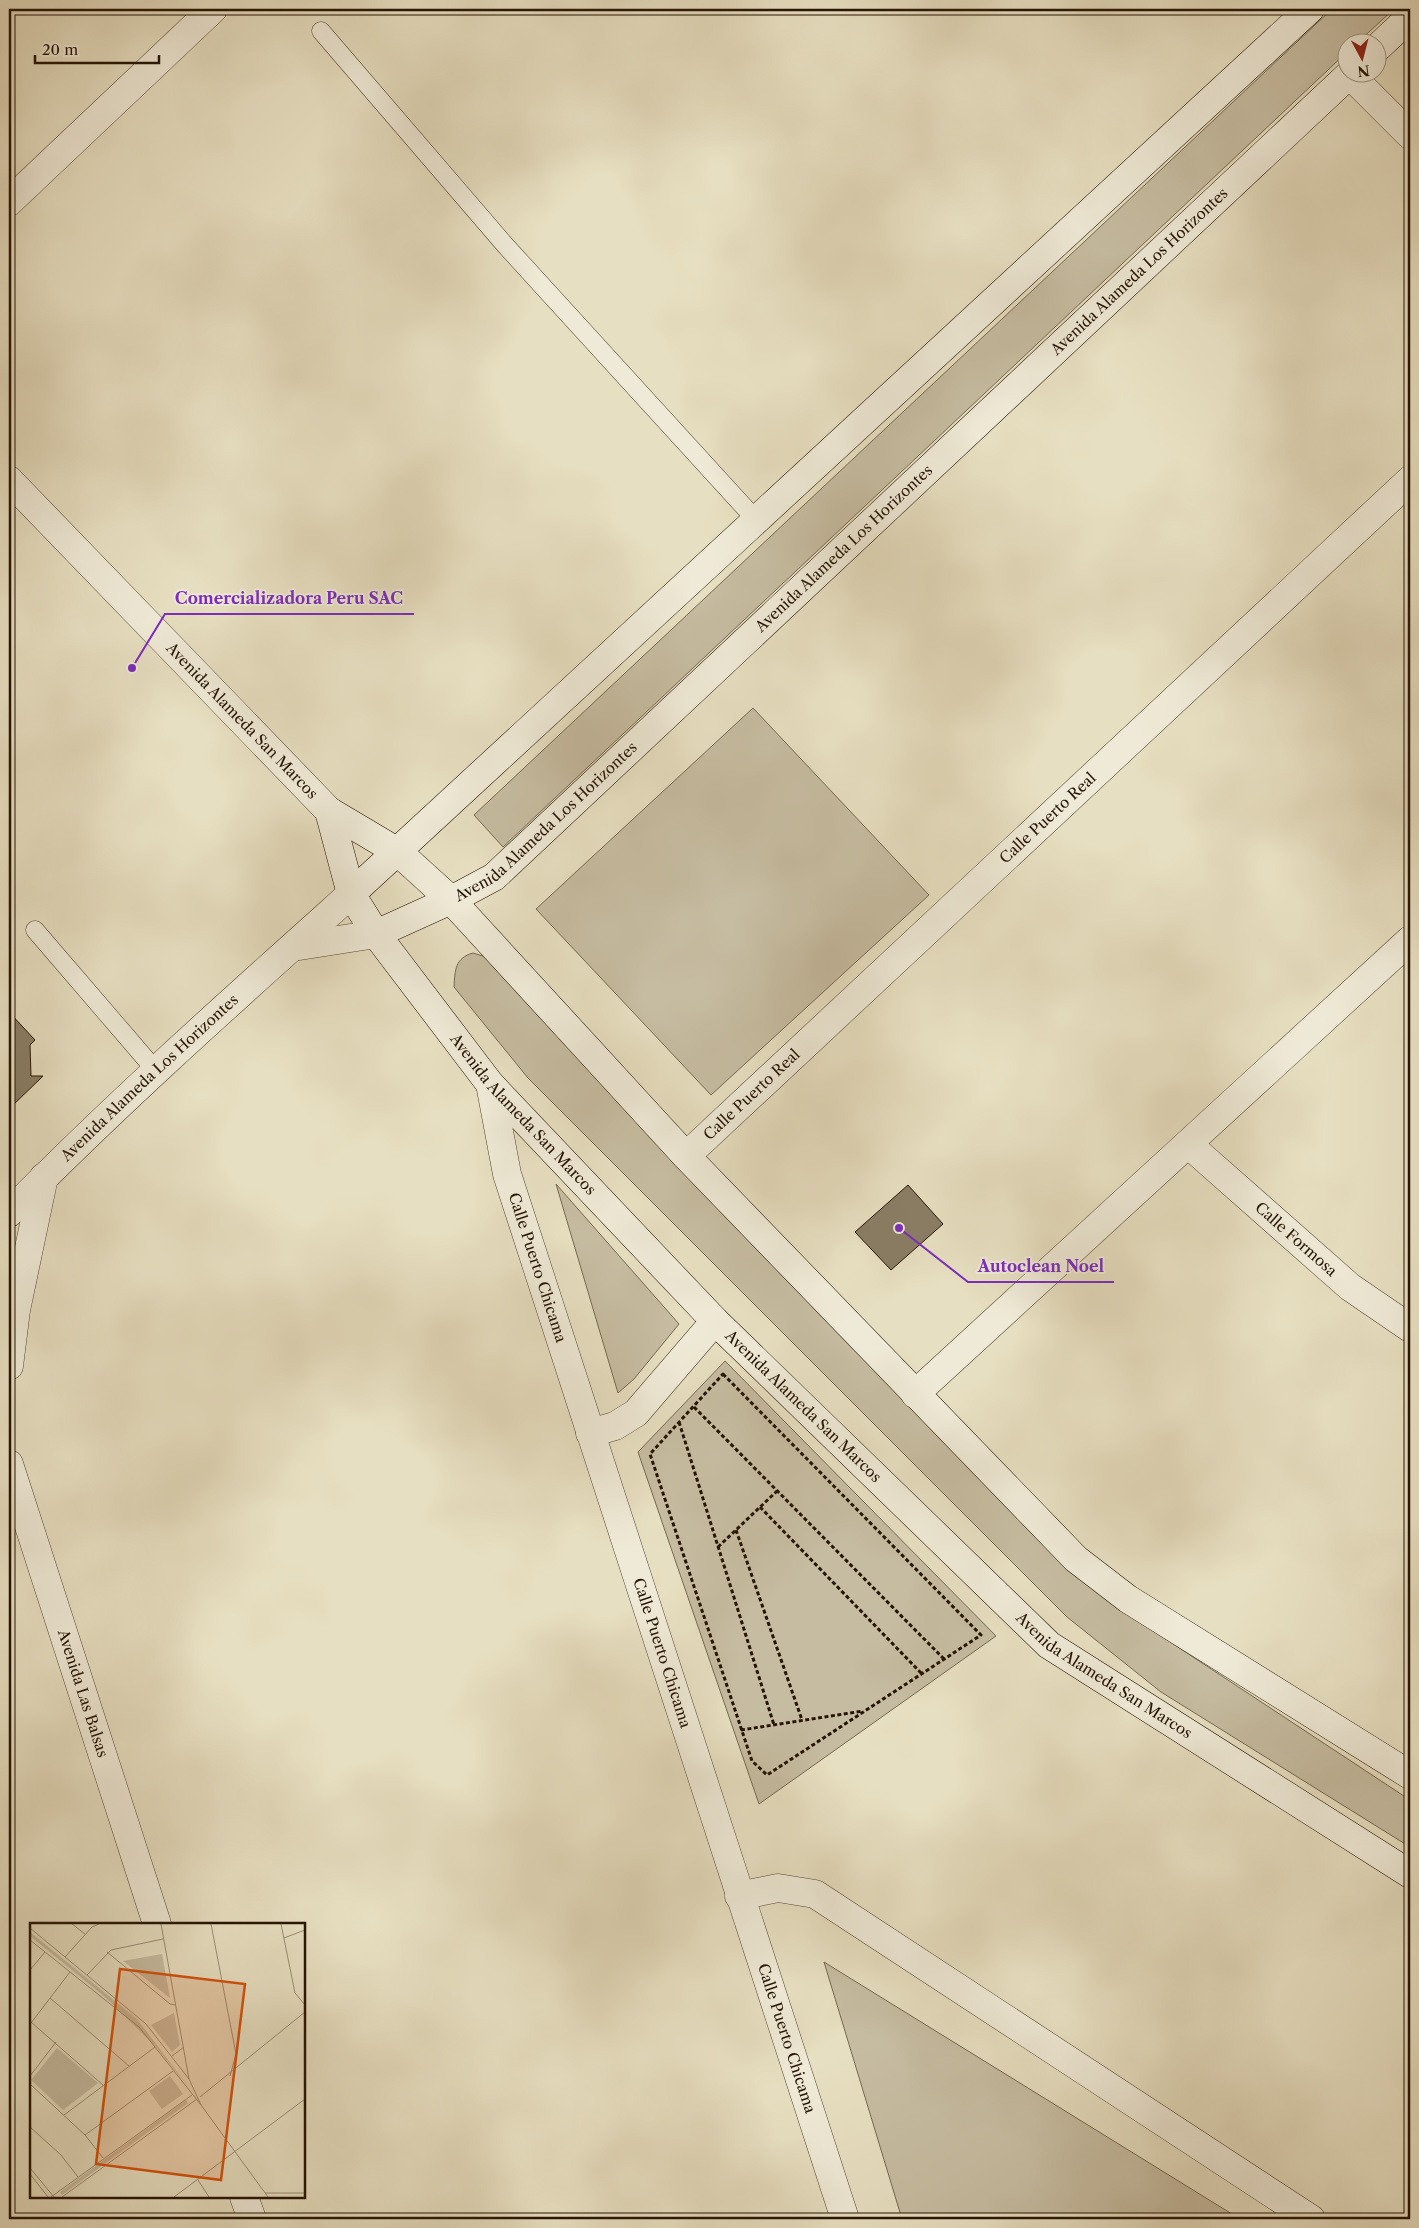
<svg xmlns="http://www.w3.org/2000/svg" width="1419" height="2228" font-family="'Libre Caslon Text',serif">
  <rect width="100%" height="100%" fill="#e7dfc1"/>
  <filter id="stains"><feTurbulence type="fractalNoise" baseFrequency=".004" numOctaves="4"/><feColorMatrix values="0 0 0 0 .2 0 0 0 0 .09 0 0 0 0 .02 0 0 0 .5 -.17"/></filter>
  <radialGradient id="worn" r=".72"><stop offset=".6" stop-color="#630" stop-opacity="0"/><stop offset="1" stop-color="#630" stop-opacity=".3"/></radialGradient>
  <path fill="#c6bca1" stroke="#766852" d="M 1332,9 L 1394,9 L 1358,42 L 1346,42 L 1346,53 L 503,847 L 474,815 Z
    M 753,708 L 929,895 L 711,1095 L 536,909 Z
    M 473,953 L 486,957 L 1146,1626 L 1410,1800 L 1410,1847 L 1161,1692 L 1067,1617 L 528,1078 L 454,987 C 455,970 455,958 473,953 Z
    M 556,1184 L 679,1324 L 634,1379 L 618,1393 Z
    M 725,1361 L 996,1636 L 759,1804 L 638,1452 Z
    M 824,1962 L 1240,2219 L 902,2219 Z"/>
  <path fill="#8a7e66" stroke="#251404" d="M 9,1012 L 35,1040 L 30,1045 L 31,1076 L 43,1076 L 9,1109 Z
    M 908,1185 L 943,1224 L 891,1270 L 855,1232 Z"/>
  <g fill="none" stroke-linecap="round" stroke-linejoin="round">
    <g stroke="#564733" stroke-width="19">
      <path id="service" d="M 321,31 L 505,245 L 757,521
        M 35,930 L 157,1072"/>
    </g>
    <g stroke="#564733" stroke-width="29">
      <g id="minor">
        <path d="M 1350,75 L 1410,135"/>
        <path d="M 9,202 L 213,9"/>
        <path id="s1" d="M 490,1084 L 507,1174 L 845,2219"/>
        <path id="s2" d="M 1188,1144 L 1350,1287 L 1410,1328"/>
        <path id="s3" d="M 686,1156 L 1410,480"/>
        <path d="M 9,1366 L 16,1310 L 44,1177"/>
        <path d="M 915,1394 L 1410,940"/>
        <path d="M 590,1433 L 615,1426 L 636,1413 L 715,1321"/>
        <path id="s4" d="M 9,1464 L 157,1924"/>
        <path d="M 739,1896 L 778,1888 L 815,1894 L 1311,2219"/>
        <path d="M 244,2197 L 252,2219"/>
      </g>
    </g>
    <g stroke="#564733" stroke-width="29">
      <g id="tertiary">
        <path id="s5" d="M 9,480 L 329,811"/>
        <path d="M 293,947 L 376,934"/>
        <path id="s6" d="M 9,1213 C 118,1102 235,998 351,894"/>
      </g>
    </g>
    <g stroke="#251404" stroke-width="29">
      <g id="secondary">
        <path d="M 1376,49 L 1410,17"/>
        <path id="s7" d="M 329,811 L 351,894 L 376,934 L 490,1084 L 715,1321 L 1049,1645 L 1410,1874"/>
        <path d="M 329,811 L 398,852 L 451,900 L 686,1156 L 1076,1559 L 1128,1599 L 1410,1775"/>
        <path d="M 351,894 L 1310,9"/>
        <path id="s8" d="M 376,934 L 451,900 L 494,877 L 1352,72"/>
      </g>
    </g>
    <path stroke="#251404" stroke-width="3" stroke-dasharray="4 2.5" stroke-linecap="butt" d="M 723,1374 L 981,1635 L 767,1775 L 752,1761 L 650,1454 Z
      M 694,1407 L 944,1659
      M 679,1422 L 774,1725
      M 760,1507 L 922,1674
      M 736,1530 L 802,1720
      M 718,1547 L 777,1491
      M 741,1730 L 863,1711"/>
    <use href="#service" stroke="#efead7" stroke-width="18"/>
    <use href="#minor" stroke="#efead7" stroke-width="28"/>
    <use href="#tertiary" stroke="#efead7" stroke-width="28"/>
    <use href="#secondary" stroke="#efead7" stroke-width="28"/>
  </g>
  <g text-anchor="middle" stroke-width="4" stroke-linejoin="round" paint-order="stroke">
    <g font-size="15" fill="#251404" stroke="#efead7">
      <text dy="5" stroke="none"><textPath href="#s8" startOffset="1016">Avenida Alameda Los Horizontes</textPath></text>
      <text dy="5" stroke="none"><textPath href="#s8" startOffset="611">Avenida Alameda Los Horizontes</textPath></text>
      <text dy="5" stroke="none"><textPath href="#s5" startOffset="335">Avenida Alameda San Marcos</textPath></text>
      <text dy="5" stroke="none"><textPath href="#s3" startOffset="495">Calle Puerto Real</textPath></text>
      <text dy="5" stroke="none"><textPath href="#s8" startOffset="206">Avenida Alameda Los Horizontes</textPath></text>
      <text dy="5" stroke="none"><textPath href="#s6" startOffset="195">Avenida Alameda Los Horizontes</textPath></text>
      <text dy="5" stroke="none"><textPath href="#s3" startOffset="90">Calle Puerto Real</textPath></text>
      <text dy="5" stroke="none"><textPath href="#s7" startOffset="366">Avenida Alameda San Marcos</textPath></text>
      <text dy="5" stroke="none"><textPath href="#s2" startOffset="144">Calle Formosa</textPath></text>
      <text dy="5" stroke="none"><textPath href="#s1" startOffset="190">Calle Puerto Chicama</textPath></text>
      <text dy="5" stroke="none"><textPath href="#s7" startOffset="771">Avenida Alameda San Marcos</textPath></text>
      <text dy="5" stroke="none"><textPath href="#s1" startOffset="595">Calle Puerto Chicama</textPath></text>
      <text dy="5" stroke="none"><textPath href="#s7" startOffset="1176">Avenida Alameda San Marcos</textPath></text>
      <text dy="5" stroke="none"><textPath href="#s4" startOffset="241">Avenida Las Balsas</textPath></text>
      <text dy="5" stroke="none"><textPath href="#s1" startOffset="1000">Calle Puerto Chicama</textPath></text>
    </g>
  </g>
  <g transform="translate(30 1923)">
    <rect width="275" height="275" fill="#e7dfc1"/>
    <path d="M 0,9 L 107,96 L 161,167 L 125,123 L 74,73 L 0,13 ZM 132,31 L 140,75 L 93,38 ZM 144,90 L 150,122 L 142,129 L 121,102 ZM 27,125 L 68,160 L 33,187 L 1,157 ZM 140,153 L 153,171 L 132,186 L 119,168 ZM 156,177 L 158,180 L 32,272 L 30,269 Z" fill="#c6bca1"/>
    <path fill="none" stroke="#998e75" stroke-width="1" d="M 42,1 L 55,11M 131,1 L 159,156M 181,1 L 206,131 L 200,153M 251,1 L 265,70 L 275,82M 0,5 L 116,101 L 159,156 L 171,182M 254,15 L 275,7M 0,17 L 109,104 L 171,182M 77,29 L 140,81 L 146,82M 35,34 L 62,4 L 69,1M 0,47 L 15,29M 57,52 L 81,27 L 133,16M 20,75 L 99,143M 1,99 L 73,162M 1,100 L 40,49M 142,133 L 154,124M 0,153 L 26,119M 0,161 L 55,212 L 73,235M 170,174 L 275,89M 171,182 L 238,274M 34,192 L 125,124M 0,204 L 31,232 L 48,254M 55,212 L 143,148M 0,245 L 24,274M 0,251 L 18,274M 168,257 L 179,274M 235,270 L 275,270M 21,274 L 162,172M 32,274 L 167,176M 144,274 L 275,176"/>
    <path fill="#d4520b" fill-opacity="0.15" stroke="#d4520b" stroke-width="2.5" d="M 90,46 L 215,61 L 191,257 L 66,241 Z"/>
    <rect width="275" height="275" fill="none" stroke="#251404" stroke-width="2.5"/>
  </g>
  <path fill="none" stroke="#7b2cbf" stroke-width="2" d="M132 668L165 614H414M899 1228L968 1282H1114"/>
  <g fill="#7b2cbf" stroke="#efead7" stroke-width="2">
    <circle cx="132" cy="668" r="5"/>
    <circle cx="899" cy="1228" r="5"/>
  </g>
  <g font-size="16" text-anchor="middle" font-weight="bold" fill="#7b2cbf" stroke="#efead7" stroke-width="4" stroke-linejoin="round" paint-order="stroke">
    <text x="289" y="604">Comercializadora Peru SAC</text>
    <text x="1041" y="1272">Autoclean Noel</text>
  </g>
  <rect width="1419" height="2228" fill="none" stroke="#e7dfc1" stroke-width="30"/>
  <rect x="10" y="10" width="1399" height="2208" fill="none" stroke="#251404" stroke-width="2.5"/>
  <rect x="15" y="15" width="1389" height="2198" fill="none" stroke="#251404"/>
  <g transform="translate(1362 58) rotate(173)"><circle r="24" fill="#efead7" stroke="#9e9483"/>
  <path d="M0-4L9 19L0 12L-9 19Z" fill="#8f2418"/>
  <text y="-8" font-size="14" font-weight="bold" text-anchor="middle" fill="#251404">N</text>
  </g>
  <path d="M35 55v8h124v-8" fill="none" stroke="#251404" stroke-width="2.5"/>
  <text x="42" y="55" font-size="15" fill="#251404" stroke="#efead7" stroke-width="4" paint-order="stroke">20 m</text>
  <rect width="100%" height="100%" filter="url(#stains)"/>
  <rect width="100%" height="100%" fill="url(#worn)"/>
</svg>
